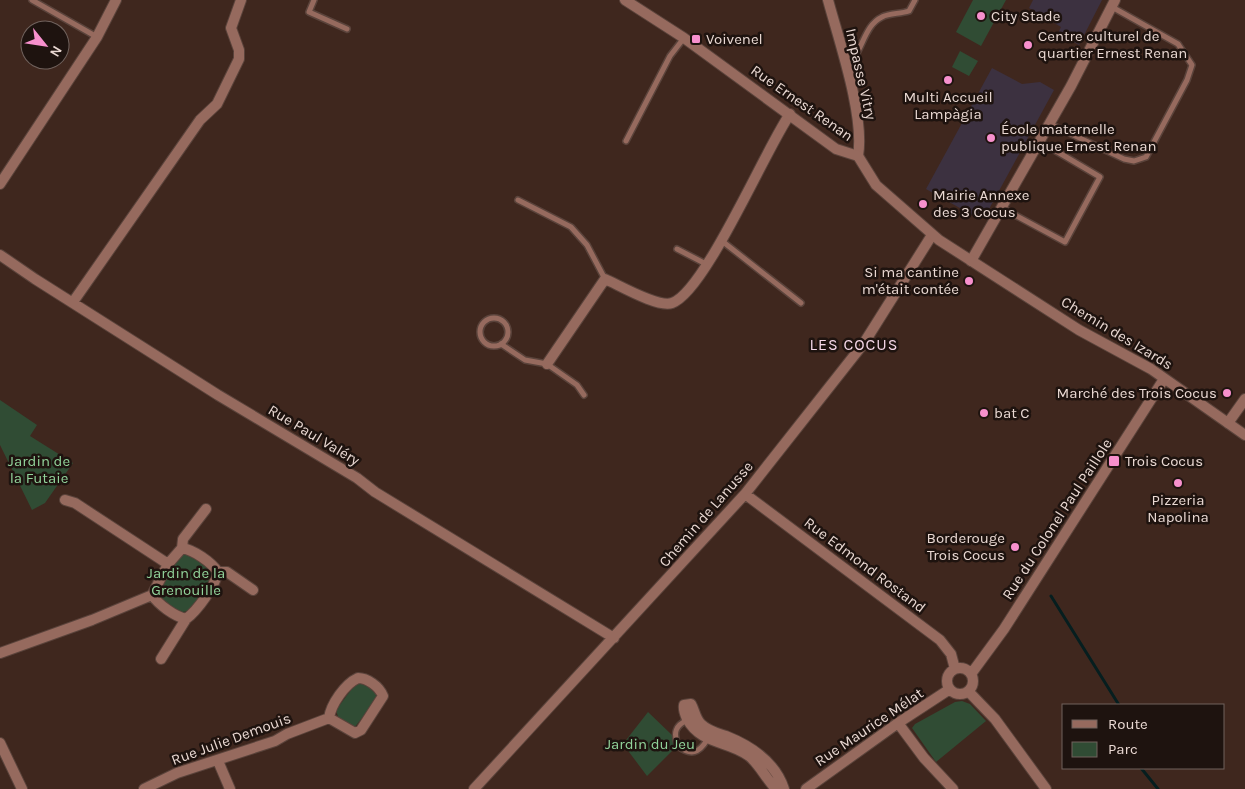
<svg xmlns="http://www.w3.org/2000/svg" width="1245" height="789" font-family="Karla,sans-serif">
  <rect width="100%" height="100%" fill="#3f271e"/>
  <path fill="#3c3140" d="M 1033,0 L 1102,0 L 1079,45 L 1058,33 L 1061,27 L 1029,8 Z
    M 992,68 L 1022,84 L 1040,82 L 1054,90 L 988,211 L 974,216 L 926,189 Z"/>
  <path fill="#304c34" d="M 973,0 L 1006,0 L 981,46 L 956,32 Z
    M 960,51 L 978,61 L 969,76 L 952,67 Z
    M 0,400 L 37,425 L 30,436 L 73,463 L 45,503 L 32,510 L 0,445 Z
    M 182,554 C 195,554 206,565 214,574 L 193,607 C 181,620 166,604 158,595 L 159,585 L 178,556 Z
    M 358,683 L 362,683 L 377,692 L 378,698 L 354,728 L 339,720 L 336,710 L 354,686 Z
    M 962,701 L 970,704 L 986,721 L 936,762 L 912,728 L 915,724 L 955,702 Z
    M 648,712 L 672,735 L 676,747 L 647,776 L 623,744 Z"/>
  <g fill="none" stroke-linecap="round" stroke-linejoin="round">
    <path stroke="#061e1f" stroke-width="3" d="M 1051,596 L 1119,705
      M 1141,768 L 1158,789"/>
    <g stroke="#5a433b" stroke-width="8">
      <path id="service" d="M 32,0 L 97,37
        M 314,0 L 309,12 L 347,29
        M 847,65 C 863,53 863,26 882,17 C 889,13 900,14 909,11 L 915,0
        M 1050,124 L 1124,159 L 1134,161 L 1146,157 L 1187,80 L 1192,65 L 1178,44 L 1112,7
        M 626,141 L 670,56 L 684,38
        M 518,200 L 571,227 L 587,245 L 605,279
        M 1002,208 L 1065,242 L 1100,177 L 1039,141
        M 722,241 L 801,303
        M 677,249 L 706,264
        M480 332a14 14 0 1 1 28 0a14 14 0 1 1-28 0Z
        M 501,344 L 525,360 L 547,364 L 577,385 L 584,395
        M 688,720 C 675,725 673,733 678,746 C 691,756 699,753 707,740"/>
    </g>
    <g stroke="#5a433b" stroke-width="12">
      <path id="minor" d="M 828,0 C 839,41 865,116 858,156
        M 0,184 L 97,37 L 116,0
        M 0,255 L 35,279 L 218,395 L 357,478 L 375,492 L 614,638
        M 971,261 L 1071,86 L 1115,0
        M 73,302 L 200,120 L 217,104 L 239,59 L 239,50 L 231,28 L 241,0
        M 547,364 L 605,279 C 619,285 658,308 672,303 C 705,292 766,148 790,114
        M 1228,423 L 1245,399
        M 745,494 L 940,640 L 951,654 L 955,669
        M 65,500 L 75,503 L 168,564
        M 182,548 C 194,550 211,562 218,572 C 215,586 198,610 186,619 C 174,616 159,605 152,595 L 168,564 Z
        M 182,548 L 183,539 L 206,509
        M 218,572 L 227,572 L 253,590
        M 0,653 L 92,620 L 152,595
        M 161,659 L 186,619
        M947 681a13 13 0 1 1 26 0a13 13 0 1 1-26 0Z
        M 971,674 L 1004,629 L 1164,379
        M 358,678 C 367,678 379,686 383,696 L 361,730 L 355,733 L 329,718 C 331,704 345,684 358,678 Z
        M 968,691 L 995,719 L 1046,789
        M 898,723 L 924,758 L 953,789
        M 218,761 L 230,789
        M 144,789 L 177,773 L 275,741 L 287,734 L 329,718
        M 474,789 L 745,494 L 864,343 L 932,235
        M 776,789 C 766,779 760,765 749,756 C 728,740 701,745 687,719 C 685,714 683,710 684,705 L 691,704 C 695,711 695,718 701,724 C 708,731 717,733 726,736 C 751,746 775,761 784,789
        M 806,789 L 898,723 L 950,689"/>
    </g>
    <g stroke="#5a433b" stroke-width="12">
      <path id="tertiary" d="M 625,0 L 684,38 L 836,149 L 858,156 L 876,185 L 939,240 L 1079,330 L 1151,369 L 1245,435
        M 0,743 L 22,789"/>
    </g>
    <use href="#service" stroke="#966a5e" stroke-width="5"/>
    <use href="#minor" stroke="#966a5e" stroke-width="10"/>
    <use href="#tertiary" stroke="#966a5e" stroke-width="10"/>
  </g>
  <g fill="#f790cd" stroke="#1e130f" stroke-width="2">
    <circle cx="981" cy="16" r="5"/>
    <rect x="691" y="34" width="10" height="10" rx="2.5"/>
    <circle cx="1028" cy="45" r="5"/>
    <circle cx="948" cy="80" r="5"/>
    <circle cx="991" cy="138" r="5"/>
    <circle cx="923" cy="204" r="5"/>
    <circle cx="969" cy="281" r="5"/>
    <circle cx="1227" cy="393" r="5"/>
    <circle cx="984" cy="413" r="5"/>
    <rect x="1108" y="455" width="12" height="12" rx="2.5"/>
    <circle cx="1178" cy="483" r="5"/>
    <circle cx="1015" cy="547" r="5"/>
  </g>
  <g text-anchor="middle" stroke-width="5" stroke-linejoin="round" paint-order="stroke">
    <g font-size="15" fill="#ead9d3" stroke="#1e130f" text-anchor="start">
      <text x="991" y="21">City Stade</text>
      <text x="1038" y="41">Centre culturel de<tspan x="1038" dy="17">quartier Ernest Renan</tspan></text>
      <text x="706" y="44">Voivenel</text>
      <text x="948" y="102" text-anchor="middle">Multi Accueil<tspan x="948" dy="17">Lampàgia</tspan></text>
      <text x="1001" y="134">École maternelle<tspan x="1001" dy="17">publique Ernest Renan</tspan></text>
      <text x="933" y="200">Mairie Annexe<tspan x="933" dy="17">des 3 Cocus</tspan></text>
      <text x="959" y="277" text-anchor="end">Si ma cantine<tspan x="959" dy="17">m'était contée</tspan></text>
      <text x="1217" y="398" text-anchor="end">Marché des Trois Cocus</text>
      <text x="994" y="418">bat C</text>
      <text x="1125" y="466">Trois Cocus</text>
      <text x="1178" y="505" text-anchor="middle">Pizzeria<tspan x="1178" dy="17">Napolina</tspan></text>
      <text x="1005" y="543" text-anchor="end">Borderouge<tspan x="1005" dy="17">Trois Cocus</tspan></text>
    </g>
    <g font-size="15" fill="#ead9d3" stroke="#1e130f">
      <text transform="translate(861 74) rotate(77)" y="5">Impasse Vitry</text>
      <text transform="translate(802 103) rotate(35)" y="5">Rue Ernest Renan</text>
      <text transform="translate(1117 333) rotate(31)" y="5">Chemin des Izards</text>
      <text transform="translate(314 435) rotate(31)" y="5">Rue Paul Valéry</text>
      <text transform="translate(706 514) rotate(-49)" y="5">Chemin de Lanusse</text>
      <text transform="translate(1057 519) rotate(-57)" y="5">Rue du Colonel Paul Paillole</text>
      <text transform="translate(865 565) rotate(37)" y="5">Rue Edmond Rostand</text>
      <text transform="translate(869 727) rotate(-34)" y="5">Rue Maurice Mélat</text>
      <text transform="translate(231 739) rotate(-20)" y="5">Rue Julie Demouis</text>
    </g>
    <g font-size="15" fill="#92d49b" stroke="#1e130f">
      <text x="39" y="466">Jardin de<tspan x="39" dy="17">la Futaie</tspan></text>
      <text x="186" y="578">Jardin de la<tspan x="186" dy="17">Grenouille</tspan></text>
      <text x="650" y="749">Jardin du Jeu</text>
    </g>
    <g font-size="16" letter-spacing="1" fill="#f6d8e8" stroke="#1e130f">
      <text x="854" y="350">LES COCUS</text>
    </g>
  </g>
  <rect x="1062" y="704" width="162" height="65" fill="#1e130f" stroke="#70625d"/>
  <rect x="1072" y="720" width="25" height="8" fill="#966a5e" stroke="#70625d"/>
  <text x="1108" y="729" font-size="15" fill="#ead9d3">Route</text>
  <rect x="1072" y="742" width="25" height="15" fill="#304c34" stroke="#70625d"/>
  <text x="1108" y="754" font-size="15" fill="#ead9d3">Parc</text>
  <g transform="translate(45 45) rotate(120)"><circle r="24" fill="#1e130f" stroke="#70625d"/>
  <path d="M0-4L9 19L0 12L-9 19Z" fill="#f790cd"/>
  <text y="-8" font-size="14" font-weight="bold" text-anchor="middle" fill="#ead9d3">N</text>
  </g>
</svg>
